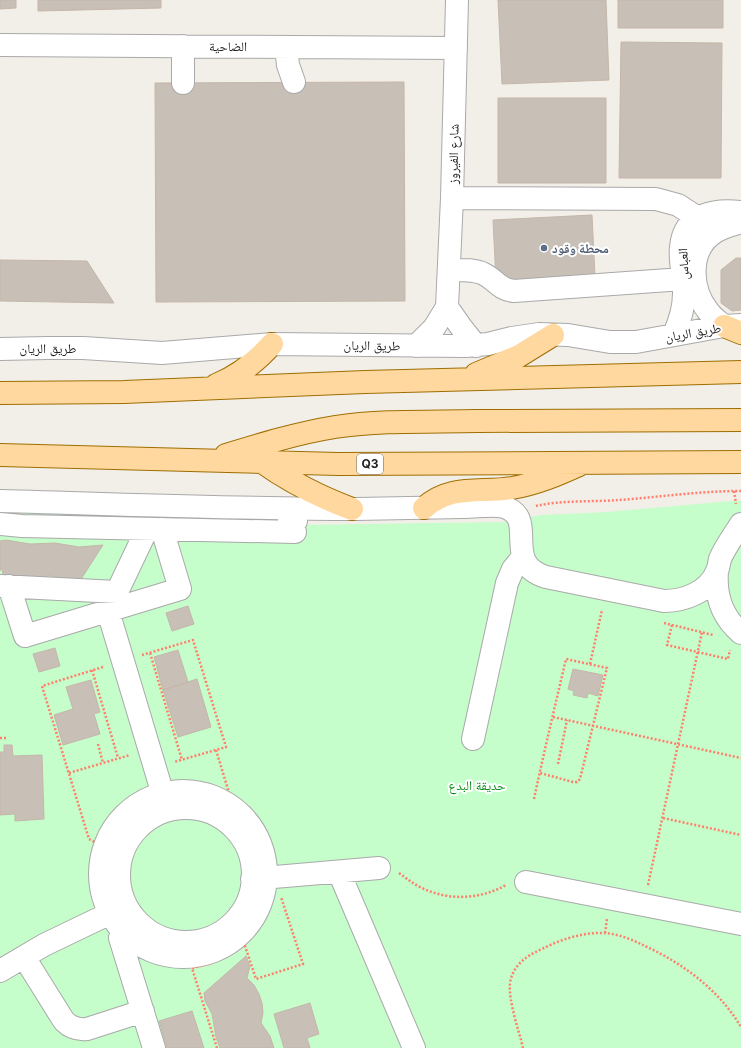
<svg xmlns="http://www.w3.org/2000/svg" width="741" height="1048" font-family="Inter,'Noto Naskh Arabic',sans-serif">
  <rect width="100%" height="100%" fill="#f2efe8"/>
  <path fill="#c5fdcb" d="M 731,501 L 741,501 L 741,1048 L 0,1048 L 0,513 L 2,514 L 22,515 L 29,510 L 61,511 L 68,516 L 117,518 L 121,514 L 142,514 L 146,519 L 241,521 L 246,515 L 295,516 L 298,525 L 503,522 L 541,515 L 607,512 Z"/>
  <path fill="#c8bfb7" stroke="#c5b6a9" d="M 0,0 L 16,0 L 16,8 L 0,9 Z
    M 38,0 L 161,0 L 161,8 L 38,11 Z
    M 498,0 L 606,0 L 609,80 L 502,84 Z
    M 618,0 L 723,0 L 723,28 L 618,28 Z
    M 621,42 L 722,43 L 721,178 L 619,178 Z
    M 404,82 L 405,301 L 156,302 L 155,83 Z
    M 498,98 L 606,98 L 606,183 L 498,183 Z
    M 592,215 L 595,277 L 496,282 L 493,220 Z
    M 736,258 L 741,258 L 741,310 L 732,311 L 721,303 L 721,270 Z
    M 0,260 L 87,261 L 114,303 L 0,301 Z
    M 6,540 L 30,544 L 55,543 L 79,547 L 103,545 L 76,587 L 53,579 L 50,575 L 45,579 L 6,576 L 3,574 L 2,568 L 0,571 L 0,541 Z
    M 188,606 L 194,624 L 172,631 L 166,613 Z
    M 55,648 L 60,666 L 39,672 L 33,654 Z
    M 178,650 L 188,682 L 163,690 L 154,657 Z
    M 573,669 L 603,675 L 598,696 L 588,693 L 587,698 L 573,695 L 574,691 L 568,689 Z
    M 197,679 L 211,727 L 178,737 L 163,690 Z
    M 91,680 L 100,712 L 94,714 L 100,734 L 63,745 L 54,715 L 73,709 L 66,687 Z
    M 4,745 L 12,745 L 13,756 L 42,755 L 44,819 L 15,821 L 15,814 L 0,815 L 0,752 L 4,752 Z
    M 246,956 L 250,966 L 247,978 L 254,985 L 259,994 L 262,1003 L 263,1013 L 261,1023 L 270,1036 L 274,1048 L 220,1048 L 216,1037 L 212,1014 L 205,1001 L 204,993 Z
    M 310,1003 L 319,1034 L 307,1038 L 310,1048 L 284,1048 L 274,1014 Z
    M 192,1011 L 204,1048 L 167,1048 L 159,1021 Z"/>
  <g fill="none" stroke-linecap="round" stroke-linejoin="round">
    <g stroke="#a9a9a9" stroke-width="24">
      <path id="minor" d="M 0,45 L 456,48
        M 183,46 L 183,83
        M 286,47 L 288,65 L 294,82
        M 452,198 L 656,199 L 678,205 L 698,218
        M 449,270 C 460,270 474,269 484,274 C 496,280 498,289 514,291 L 683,279 L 694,277
        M 447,307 L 461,327 L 476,346
        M 724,326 C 718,321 712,317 708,311 C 690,288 688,249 715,232 C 723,227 732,225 741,222
        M 674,334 C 680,321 684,308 684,293 C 685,278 679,263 681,247 C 684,214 714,209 741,212
        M 416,346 L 434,328 L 447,307 L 452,198 L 457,0
        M 0,349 L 48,348 L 83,348 L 162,353 L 272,344 L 466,346 L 488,344 L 512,338 L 539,334 L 568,335 L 610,342 L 636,342 L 724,326 L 741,325
        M 0,501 C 119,504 238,509 356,509 C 393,508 429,508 465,507 C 476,507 494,504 504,507 C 540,518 500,563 546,577 L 664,601 C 684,601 709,592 717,571 C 719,567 719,563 720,559 C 725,547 734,535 741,524
        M 0,524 L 22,526 L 295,532 L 289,521 L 296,521
        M 147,529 L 108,611 L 167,808
        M 717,571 C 715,596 722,617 741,633
        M 0,586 L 117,592
        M 9,586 L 25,636 L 180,589 L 162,529
        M 473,739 L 507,583 L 513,569 L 523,557
        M100 874a83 83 0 1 1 166 0a83 83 0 1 1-166 0Z
        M119 875a67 67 0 1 1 134 0a67 67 0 1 1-134 0Z
        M 339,872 L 414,1048
        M 252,879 L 379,868
        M 526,882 L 741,924
        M 125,934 L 120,938 L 154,1048
        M 24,957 L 64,1021 C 71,1028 78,1030 87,1029 L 143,1011
        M 0,971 L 44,945 L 123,907"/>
    </g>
    <g stroke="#9f6e00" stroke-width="24">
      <path id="major" d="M 724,326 L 741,333
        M 476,374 L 519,356 L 553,335
        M 216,385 C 238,376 256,362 272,344
        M 0,393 L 124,392 L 365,382 L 741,372
        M 0,455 L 338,464 L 741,462
        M 226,455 C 262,444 298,433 335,427 C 382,420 430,422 477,421 C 565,420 653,420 741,420
        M 262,462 C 290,482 320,497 352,509
        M 424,508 C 450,484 480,493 512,488 C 536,484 557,475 579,465"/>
    </g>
    <path stroke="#ff7f6c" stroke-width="2.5" stroke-dasharray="2 2" stroke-linecap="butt" d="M 734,491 L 736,504
      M 536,506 C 561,500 593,502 619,500 C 660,497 700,491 741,491
      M 664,623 L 713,635
      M 672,625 L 667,645 L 728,659 L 730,650
      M 150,653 L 182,760
      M 142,655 L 193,640 L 226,747 L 174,762
      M 590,664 L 602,610
      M 103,667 L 42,686 L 89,839 L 104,847
      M 92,670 L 118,758
      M 553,717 L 741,758
      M 0,738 L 7,738
      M 98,744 L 103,763
      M 216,750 L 230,796 L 230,806
      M 558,764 L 567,720
      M 69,773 L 130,755
      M 534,799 C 544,752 555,706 566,659 L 607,668 L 580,779 L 577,782 L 573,782 L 540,773
      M 663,818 L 741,835
      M 399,873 C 406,878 412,883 420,887 C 447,901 479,900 506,885
      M 648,885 L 702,632
      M 605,933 L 607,919
      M 241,934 L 256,979 L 303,964 L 281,897
      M 217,1048 L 192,968 C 212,964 228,956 244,944
      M 523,1048 C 519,1031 508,1000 510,983 C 513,964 528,955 544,948 C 562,939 584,932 605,933 C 619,934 633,940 645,946 C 684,964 719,990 741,1027"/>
    <use href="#minor" stroke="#fff" stroke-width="22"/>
    <use href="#major" stroke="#ffd8a0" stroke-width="22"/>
  </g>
  <circle fill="#5c6f8a" stroke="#fff" stroke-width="1.5" cx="544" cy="248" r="4"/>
  <g text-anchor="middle" stroke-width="4" stroke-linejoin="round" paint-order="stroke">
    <rect fill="#fff" stroke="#646464" stroke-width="1" x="357" y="454" width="26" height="20" rx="3"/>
    <g font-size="12" font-weight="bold" fill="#222">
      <text x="370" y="468">Q3</text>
    </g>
    <g font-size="13" fill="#222" stroke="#fff">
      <text x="228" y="51">الضاحية</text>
      <text transform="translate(453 154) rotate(-89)" y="5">شارع الفيروز</text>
      <text transform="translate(683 264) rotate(-93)" y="5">العباس</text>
      <text transform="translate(693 332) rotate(-10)" y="5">طريق الريان</text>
      <text transform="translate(372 345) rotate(1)" y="5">طريق الريان</text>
      <text x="48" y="353">طريق الريان</text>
    </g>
    <g font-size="13" font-weight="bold" fill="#4e5e75" stroke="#fff" text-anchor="start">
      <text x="552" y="253">محطة وقود</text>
    </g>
    <g font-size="13" fill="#068a14" stroke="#fff">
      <text x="477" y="790">حديقة البدع</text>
    </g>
  </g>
</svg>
